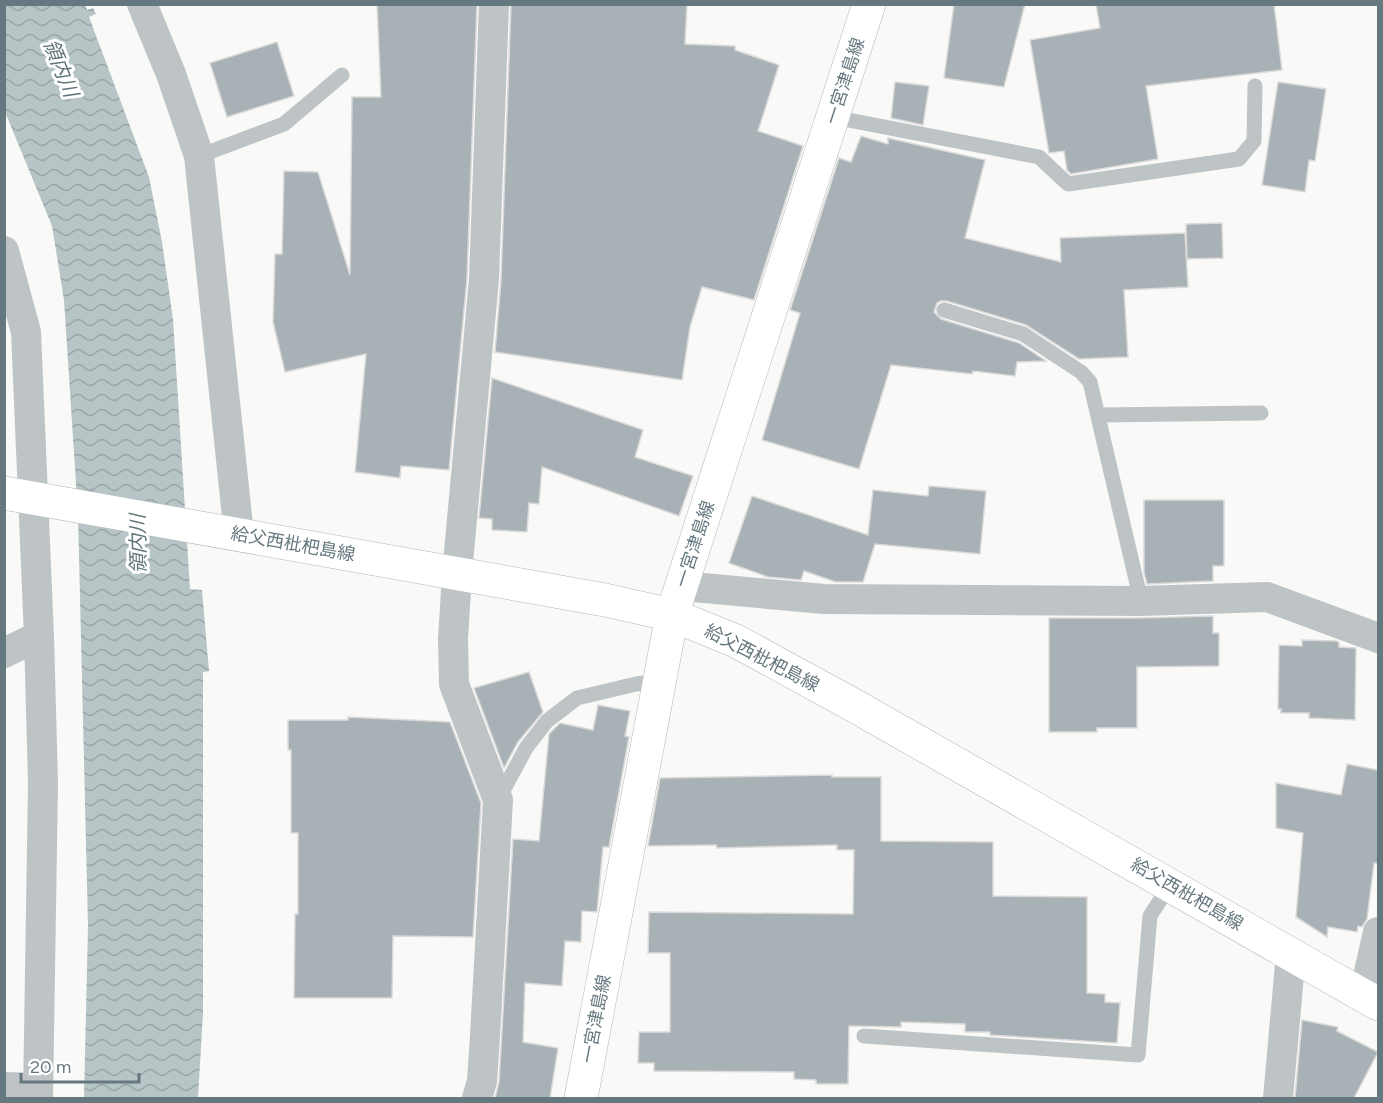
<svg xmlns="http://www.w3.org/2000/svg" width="1383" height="1103" font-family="Figtree,'Noto Sans JP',sans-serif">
  <defs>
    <pattern id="water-waves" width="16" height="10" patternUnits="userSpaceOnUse" patternTransform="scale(1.5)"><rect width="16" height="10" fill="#b7c5c7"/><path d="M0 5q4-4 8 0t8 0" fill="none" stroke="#99a5a7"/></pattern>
  </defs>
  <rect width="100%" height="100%" fill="#f9f9f7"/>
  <path fill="url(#water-waves)" d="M 85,4 L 87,10 L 93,8 L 96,14 L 89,17 L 149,177 L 162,242 L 173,319 L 190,589 L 202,590 L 209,671 L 203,672 L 203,1013 L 198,1098 L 84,1098 L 88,926 L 78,514 L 64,300 L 52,226 L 5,112 L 4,5 Z"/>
  <path fill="#a8b1b5" stroke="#dbdad9" stroke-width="1.5" d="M 377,4 L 477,4 L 467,278 L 449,470 L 401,466 L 400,478 L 355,472 L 366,354 L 285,372 L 273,322 L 275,254 L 282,254 L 284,171 L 318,172 L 350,275 L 352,97 L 381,97 Z
    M 511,4 L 687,4 L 685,44 L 735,46 L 735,50 L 779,65 L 758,131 L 803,146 L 754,300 L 702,287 L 690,327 L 682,380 L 495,352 L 501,280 Z
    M 954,4 L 1025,4 L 1004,87 L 944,78 Z
    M 1096,4 L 1274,4 L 1282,70 L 1146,86 L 1158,159 L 1071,174 L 1067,170 L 1064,151 L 1049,153 L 1030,40 L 1100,28 Z
    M 277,42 L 294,96 L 227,117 L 210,63 Z
    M 895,82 L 929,86 L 923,125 L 891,118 Z
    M 1278,82 L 1326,89 L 1315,161 L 1309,160 L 1305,192 L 1262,185 Z
    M 861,136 L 888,144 L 888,138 L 985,160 L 965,238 L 1061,262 L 1060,238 L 1185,233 L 1188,287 L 1124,290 L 1128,357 L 1079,359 L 1026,325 L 947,301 L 941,301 L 937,303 L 934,312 L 941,319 L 1019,343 L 1046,361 L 1017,362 L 1015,376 L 973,371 L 972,374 L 891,365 L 859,469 L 762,440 L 800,313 L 790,310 L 839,158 L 851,162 Z
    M 1222,223 L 1223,258 L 1187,259 L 1186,224 Z
    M 492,378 L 643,430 L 635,457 L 693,476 L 679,516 L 542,467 L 539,504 L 529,503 L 527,532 L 492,530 L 492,519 L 479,518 Z
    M 929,486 L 986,491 L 980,554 L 875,544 L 863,582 L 836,582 L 804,571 L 801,580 L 768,577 L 729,563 L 752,496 L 868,535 L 873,490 L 928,496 Z
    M 1144,500 L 1224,500 L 1224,566 L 1213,566 L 1213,581 L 1147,584 L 1144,573 Z
    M 1213,616 L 1213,633 L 1219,633 L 1219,666 L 1137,667 L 1137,728 L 1097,728 L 1097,732 L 1049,732 L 1049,618 L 1141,618 Z
    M 1302,640 L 1336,641 L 1339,642 L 1339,647 L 1356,648 L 1355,720 L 1309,718 L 1309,713 L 1281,713 L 1281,709 L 1278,709 L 1279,645 L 1302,646 Z
    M 529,672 L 543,712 L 518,742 L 504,768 L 474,688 Z
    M 598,705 L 630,711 L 625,736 L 629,737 L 609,847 L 603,847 L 597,912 L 582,911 L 581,942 L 565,941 L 562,986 L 525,983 L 523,1042 L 558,1048 L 550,1098 L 495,1098 L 499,1082 L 513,839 L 539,841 L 549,734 L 560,723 L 593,730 Z
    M 348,717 L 450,722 L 481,803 L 473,937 L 393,936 L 392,998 L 294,998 L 295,914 L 298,914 L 298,833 L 291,833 L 291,750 L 288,750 L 288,720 L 348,720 Z
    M 1347,764 L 1378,770 L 1378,864 L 1374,863 L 1367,919 L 1362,927 L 1358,926 L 1357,932 L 1328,927 L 1327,937 L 1296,917 L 1303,833 L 1276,828 L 1276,783 L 1341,795 Z
    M 832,775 L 832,777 L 881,777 L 881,841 L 993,842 L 993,896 L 1087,897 L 1087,993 L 1105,994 L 1105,1002 L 1120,1003 L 1117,1043 L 990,1035 L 990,1032 L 965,1032 L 965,1024 L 901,1022 L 901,1027 L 849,1026 L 848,1084 L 816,1084 L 816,1080 L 794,1079 L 794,1072 L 654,1071 L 654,1063 L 638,1063 L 639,1032 L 670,1032 L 670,953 L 648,953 L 649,912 L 853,914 L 854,850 L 837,850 L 837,845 L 717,848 L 716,845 L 648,846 L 660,778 Z
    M 1302,1020 L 1338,1027 L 1337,1031 L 1378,1052 L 1354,1098 L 1295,1098 Z"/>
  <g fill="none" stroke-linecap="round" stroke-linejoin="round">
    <g stroke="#b1b8bb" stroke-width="34">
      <path id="secondary" d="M 4,493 L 605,600 L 672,615 L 736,641 L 855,706 L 1378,1004
        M 581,1098 L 672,615 L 869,4"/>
    </g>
    <path stroke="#bec4c6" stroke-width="15" d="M 833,117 L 1039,157 L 1068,184 L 1239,159 L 1254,141 L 1255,86
      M 199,156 L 284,124 L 342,75
      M 944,310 L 1023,334 L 1081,372 L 1090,382 L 1141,601
      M 1098,415 L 1261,413
      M 498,800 L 526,748 L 547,721 L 577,698 L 636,684 L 660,681
      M 864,1036 L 1138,1055 L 1150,916 L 1170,885"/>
    <path stroke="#bec4c6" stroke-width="30" d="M 142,4 L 171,74 L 199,156 L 239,535
      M 4,251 L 26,332 L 39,636 L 43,783 L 38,1098
      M 682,586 L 824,599 L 1141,601 L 1267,597 L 1378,638
      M 4,653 L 39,636
      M 1364,994 L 1378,932
      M 4,1087 L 38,1088
      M 477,1098 L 482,1081 L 485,1036 L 498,800 L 454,684 L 453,639 L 457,574 L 484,279 L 494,4
      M 1278,1098 L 1291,953"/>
    <use href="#secondary" stroke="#fff" stroke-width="33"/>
  </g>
  <g text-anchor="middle" stroke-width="6" stroke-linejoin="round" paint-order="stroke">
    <g font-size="18" fill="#66787f" stroke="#fff">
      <text transform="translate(845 81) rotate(-72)" y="6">一宮津島線</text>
      <text transform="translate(293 544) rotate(10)" y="6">給父西枇杷島線</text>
      <text transform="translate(695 544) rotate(-72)" y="6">一宮津島線</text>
      <text transform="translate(762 658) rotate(27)" y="6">給父西枇杷島線</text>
      <text transform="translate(1187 894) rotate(30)" y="6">給父西枇杷島線</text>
      <text transform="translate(596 1019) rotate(-79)" y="6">一宮津島線</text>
    </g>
    <g font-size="20" font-style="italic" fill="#607679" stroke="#fff">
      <text transform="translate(61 68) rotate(68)" y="7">領内川</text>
      <text transform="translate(138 544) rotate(-91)" y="7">領内川</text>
    </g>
  </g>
  <rect width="1383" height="1103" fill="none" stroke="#66787f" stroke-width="12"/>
  <path d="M21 1073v9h118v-9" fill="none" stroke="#66787f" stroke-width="3"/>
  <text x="30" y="1073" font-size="18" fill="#66787f" stroke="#ffffff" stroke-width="4.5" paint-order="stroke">20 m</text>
</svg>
